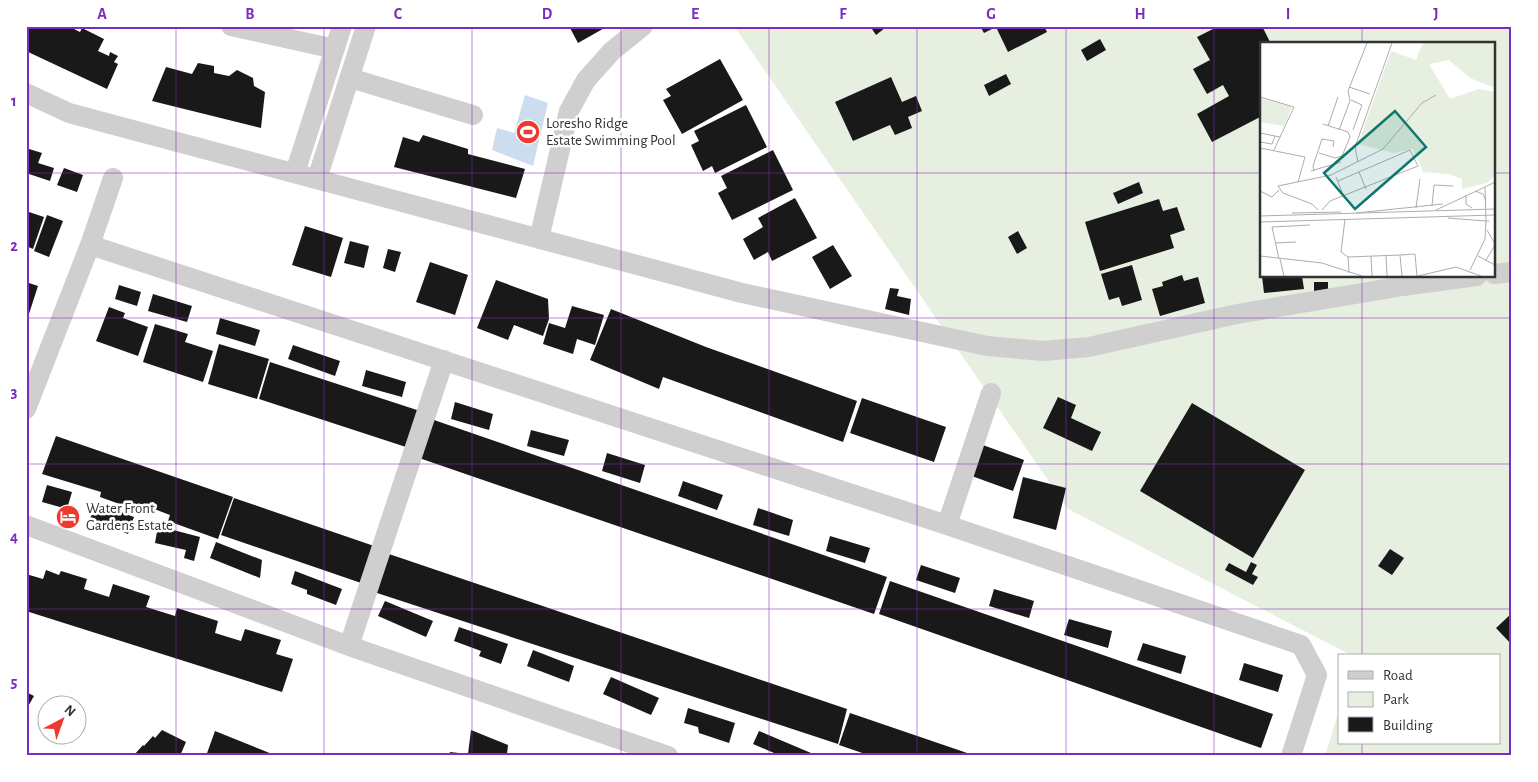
<svg xmlns="http://www.w3.org/2000/svg" width="1538" height="782" font-family="'Alegreya Sans',sans-serif">
	<rect width="100%" height="100%" fill="#fff"/>
	<path fill="#e6efe0" fill-rule="evenodd" d="M734,26h778v730h-187l14,-46v33h160v-87h-146l-285,-147zM1262,44h232v232h-232z"/>
	<path fill="#ccddef" d="M525,95l23,8 -15,63 -41,-16 5,-22 17,5z"/>
	<path fill="#191919" d="M26,26h42l12,6 2,-4 22,11 -6,12 11,5 1,-4 8,4 -4,6 4,2 -11,25 -81,-38z
		M569,26h39l-30,17z
		M870,26h13l2,2 -9,7z
		M980,26h64l3,6 -39,20 -12,-25 -12,6z
		M1212,26h50l9,18h-9v72l-50,26 -15,-28 32,-18 -6,-11 -16,9 -14,-25 17,-9 -13,-23 16,-8z
		M1100,39l6,11 -19,11 -6,-11z
		M720,59l23,41 -61,34 -19,-34 8,-4 -5,-7z
		M198,63l16,3v7l15,3 8,-6 16,8 1,8 11,6 -4,36 -109,-27 14,-34 26,7z
		M1006,74l5,10 -22,12 -5,-11z
		M891,77l11,25 14,-6 6,15 -14,6 4,11 -17,7 -5,-10 -37,16 -18,-39z
		M746,105l21,42 -52,26 -3,-7 -9,5 -12,-26 8,-4 -5,-10z
		M423,135l45,14v5l57,15 -9,29 -122,-31 9,-30 16,5z
		M26,148l16,5 -4,10 16,5 -4,13 -24,-8z
		M773,150l20,40 -61,30 -14,-27 9,-5 -6,-12z
		M64,168l19,7 -6,17 -20,-7z
		M1139,182l4,11 -25,11 -5,-11z
		M795,198l22,40 -45,23 -4,-9 -14,8 -11,-21 20,-12 -5,-9z
		M1159,199l4,12 14,-4 8,23 -15,5 4,13 -74,23 -15,-49z
		M26,211l18,6 -11,32 -7,-3z
		M47,215l16,6 -14,36 -15,-6z
		M305,226l38,12 -12,39 -39,-12z
		M1018,231l9,17 -10,6 -9,-17z
		M350,241l19,5 -5,22 -20,-5z
		M833,245l19,31 -22,13 -18,-32z
		M388,249l13,3 -6,20 -12,-4z
		M430,262l38,13 -13,40 -39,-13z
		M1132,265l10,35 -20,6 -3,-9 -10,3 -8,-26z
		M1182,275l2,6 14,-4 7,26 -45,13 -8,-27 11,-3 -1,-4z
		M1262,276h40l2,13 -40,4z
		M496,280l52,19 1,20 -6,17 -29,-11 -6,15 -31,-12z
		M26,282l12,4 -11,34h-1z
		M1314,282h14v14h-14z
		M119,285l22,7 -4,14 -22,-7z
		M890,288l9,1 -2,7 14,3 -2,16 -24,-6z
		M153,294l39,12 -5,16 -39,-11z
		M572,306l32,9 -9,30 -18,-6 -4,15 -30,-10 6,-21 16,5z
		M109,307l16,6 -2,5 25,9 -10,29 -42,-15z
		M611,309l95,38 151,54 -14,41 -180,-65 -4,12 -69,-29z
		M220,318l40,12 -5,16 -39,-12z
		M155,324l33,10 -3,8 28,9 -10,31 -60,-20z
		M219,344l50,15 -12,40 -49,-15z
		M293,345l47,16 -5,15 -47,-17z
		M270,362l150,49 -11,37 -150,-49z
		M366,370l40,12 -4,15 -40,-11z
		M1058,397l18,8 -5,13 30,14 -9,19 -49,-23z
		M862,398l84,29 -12,35 -84,-29z
		M455,402l38,12 -4,16 -38,-11z
		M1192,403l113,67 -52,88 -113,-67z
		M434,420l453,157 -13,37 -455,-156z
		M531,430l38,10 -5,16 -37,-10z
		M56,436l177,61 -15,42 -50,-18 2,-6 -29,-11 -2,7 -39,-14 1,-5 -59,-18z
		M980,444l44,16 -11,31 -44,-16z
		M607,453l38,12 -5,18 -38,-12z
		M1023,477l43,11 -10,42 -43,-12z
		M683,481l40,14 -6,15 -39,-14z
		M47,485l25,7 -5,17 -25,-7z
		M234,498l143,49 -13,37 -143,-49z
		M96,503l38,14 -6,17 -38,-15z
		M758,508l35,12 -4,16 -36,-11z
		M158,526l42,11 -6,24 -10,-3 2,-8 -31,-7z
		M830,536l40,12 -5,15 -39,-12z
		M216,542l46,18 -2,18 -50,-20z
		M1390,549l14,9 -12,17 -14,-9z
		M386,553l461,156 -9,35 -464,-152z
		M1251,562l6,3 -5,9 6,3 -5,8 -28,-15 4,-7 17,9z
		M921,565l39,13 -5,15 -39,-13z
		M46,570l13,5 2,-4 26,8 -3,10 25,8 4,-13 37,12 -4,11 29,9 2,-8 41,13 -3,12 26,8 4,-12 36,11 -5,14 17,5 -11,33 -256,-81v-37l17,5z
		M295,571l47,18 -6,16 -29,-11v-4l-16,-6z
		M890,581l383,133 -12,34 -382,-134z
		M994,589l40,12 -5,17 -40,-12z
		M385,601l48,20 -7,16 -48,-21z
		M1512,613v32l-16,-17z
		M1069,619l43,12 -4,17 -44,-13z
		M459,627l49,17 -7,20 -22,-8 2,-5 -27,-10z
		M1143,643l43,13 -5,18 -44,-14z
		M533,650l41,16 -5,16 -42,-16z
		M1244,663l39,12 -5,17 -39,-12z
		M611,677l48,21 -8,17 -48,-21z
		M26,692l8,4 -8,14z
		M688,708l47,15 -6,20 -30,-10 -1,-6 -14,-4z
		M850,713l123,42v1h-102l-32,-11z
		M162,730l24,12 -6,14h-50l2,-3 2,2 9,-10 1,1 9,-10 2,2z
		M471,730l37,15 -1,9 4,2h-62l1,-4 18,2z
		M215,731l62,25h-71z
		M759,731l52,22 -1,3h-37l1,-3 -21,-9z"/>
	<g fill="none" stroke-linecap="round" stroke-linejoin="round">
		<path stroke="#cfcfcf" stroke-width="20" d="M231,26l104,23
			M350,78l123,37
			M26,93l43,20 673,180 245,53 56,5 46,-4 148,-33 166,-28 74,-10
			M295,173l47,-147
			M317,179l49,-153
			M539,239l30,-128 17,-31 26,-29 31,-25
			M90,245l857,280 354,120 16,30 -26,81
			M1494,274l18,-2
			M26,409l64,-164 23,-67
			M26,525l323,121 319,110
			M947,525l44,-132
			M349,646l95,-286"/>
	</g>
	<path fill="none" stroke="#7b2cbf" stroke-width="1" stroke-opacity="0.55" d="M176,26v730M324,26v730M472,26v730M621,26v730M769,26v730M917,26v730M1066,26v730M1214,26v730M1362,26v18M26,173h1236M1494,173h18M1362,276v380M26,318h1486M26,464h1486M26,609h1486M1362,743v13"/>
	<defs>
		<g id="stadium-disc" transform="scale(1.25)"><circle r="9.5" fill="#ee3930" stroke="#fff"/><path d="M0-5a6.5 5 0 1 0 0 10a6.5 5 0 1 0 0-10ZM-3.5-1.8h7v3.6h-7Z" fill="#fff"/></g>
		<g id="hotel-disc" transform="scale(1.25)"><circle r="9.5" fill="#ee3930" stroke="#fff"/><path d="M-6-4.5h1.5V1H6V5H4.5V3h-9V5H-6ZM-4 0a1.8 1.8 0 1 1 3.6 0ZM.5 0V-2.5h3Q6-2.5 6 0Z" fill="#fff"/></g>
	</defs>
	<g fill-rule="evenodd">
		<use href="#stadium-disc" x="528" y="132"/>
		<use href="#hotel-disc" x="68" y="517"/>
	</g>
	<g text-anchor="middle" stroke-width="5" stroke-linejoin="round" paint-order="stroke">
		<g font-size="15" fill="#323232" stroke="#fff" text-anchor="start">
			<text x="546" y="128">Loresho Ridge<tspan x="546" dy="17">Estate Swimming Pool</tspan></text>
			<text x="86" y="513">Water Front<tspan x="86" dy="17">Gardens Estate</tspan></text>
		</g>
	</g>
	<g transform="translate(1260 42)">
		<rect width="235" height="235" fill="#fff"/>
		<path d="M163,1h72v45l-25,-10 -21,-18 -20,4 21,35 29,-10 16,3v84l-8,7 -25,6v-10l-13,-5 -26,-2 -10,-23 -19,4 -36,-9 33,-93 25,9zM0,56l32,9 -8,19 -24,-4z" fill="#e6efe0"/>
		<path fill="none" stroke="#adadad" stroke-width="1" d="M89,45l21,7M0,55l34,10 -20,43M91,58l11,5 -9,25M68,84l10,-29M79,88l11,-29 -2,-10 19,-48M0,91l20,4M0,100l12,2 3,-8M0,106l45,9 -7,25M59,111l16,5 7,-2 8,-19 -2,-5 -25,-8M98,120l-3,-15 37,-104M51,129l30,-9M54,129l-1,-5 9,-27 12,2 -1,6M99,130l7,17M76,135l8,20M0,149l12,6 7,-7M215,149l8,3 3,7M206,153v9l6,4M172,164l2,-21 19,1M156,166l4,-29M58,168l-6,-6 -29,-11 -5,-7 53,-11 52,-26 39,-46 14,-8M62,168l8,-9 88,-35 -8,-16 -72,31M176,168l49,-23M32,171l49,-1M96,171l87,-9M0,174l235,-7M188,176l38,3M85,177l-4,33 7,5 1,16M229,179h-3l-1,-34 10,-5M0,180l235,-7M227,188l8,14M15,201l21,-1M126,213l1,21M140,213l15,-1 2,22M0,214l62,7 40,13M111,214l1,20M218,214l17,9M88,215l52,-2 2,21M19,217l-7,-32 38,-2M20,217l4,17M226,218l9,-15M210,228l15,-31 1,-18M158,234l38,-9 25,9"/>
		<path fill="#0f766e" fill-opacity="0.15" stroke="#0f766e" stroke-width="2.5" d="M135,69l31,36 -71,62 -31,-36z"/>
		<rect width="235" height="235" fill="none" stroke="#323232" stroke-width="2.5"/>
	</g>
	<rect width="1538" height="782" fill="none" stroke="#ffffff" stroke-width="55"/>
	<rect x="1338" y="654" width="162" height="90" fill="#ffffff" stroke="#adadad"/>
	<rect x="1348" y="671" width="25" height="8" fill="#cfcfcf" stroke="#adadad"/>
	<text x="1383" y="680" font-size="15" fill="#323232">Road</text>
	<rect x="1348" y="692" width="25" height="15" fill="#e6efe0" stroke="#adadad"/>
	<text x="1383" y="704" font-size="15" fill="#323232">Park</text>
	<rect x="1348" y="717" width="25" height="15" fill="#191919" stroke="#adadad"/>
	<text x="1383" y="730" font-size="15" fill="#323232">Building</text>
	<g transform="translate(62 720) rotate(41)"><circle r="24" fill="#ffffff" stroke="#adadad"/>
	<path d="M0-4L9 19L0 12L-9 19Z" fill="#ee3930"/>
	<text y="-8" font-size="14" font-weight="bold" text-anchor="middle" fill="#323232">N</text>
	</g>
	<rect x="28" y="28" width="1482" height="726" fill="none" stroke="#7b2cbf" stroke-width="2"/>
	<g font-size="16" text-anchor="middle" font-weight="bold" fill="#7b2cbf">
		<text x="102" y="19">A</text>
		<text x="250" y="19">B</text>
		<text x="398" y="19">C</text>
		<text x="547" y="19">D</text>
		<text x="695" y="19">E</text>
		<text x="843" y="19">F</text>
		<text x="991" y="19">G</text>
		<text x="1140" y="19">H</text>
		<text x="1288" y="19">I</text>
		<text x="1436" y="19">J</text>
		<text x="14" y="106">1</text>
		<text x="14" y="251">2</text>
		<text x="14" y="397">3</text>
		<text x="14" y="542">4</text>
		<text x="14" y="687">5</text>
	</g>
</svg>
